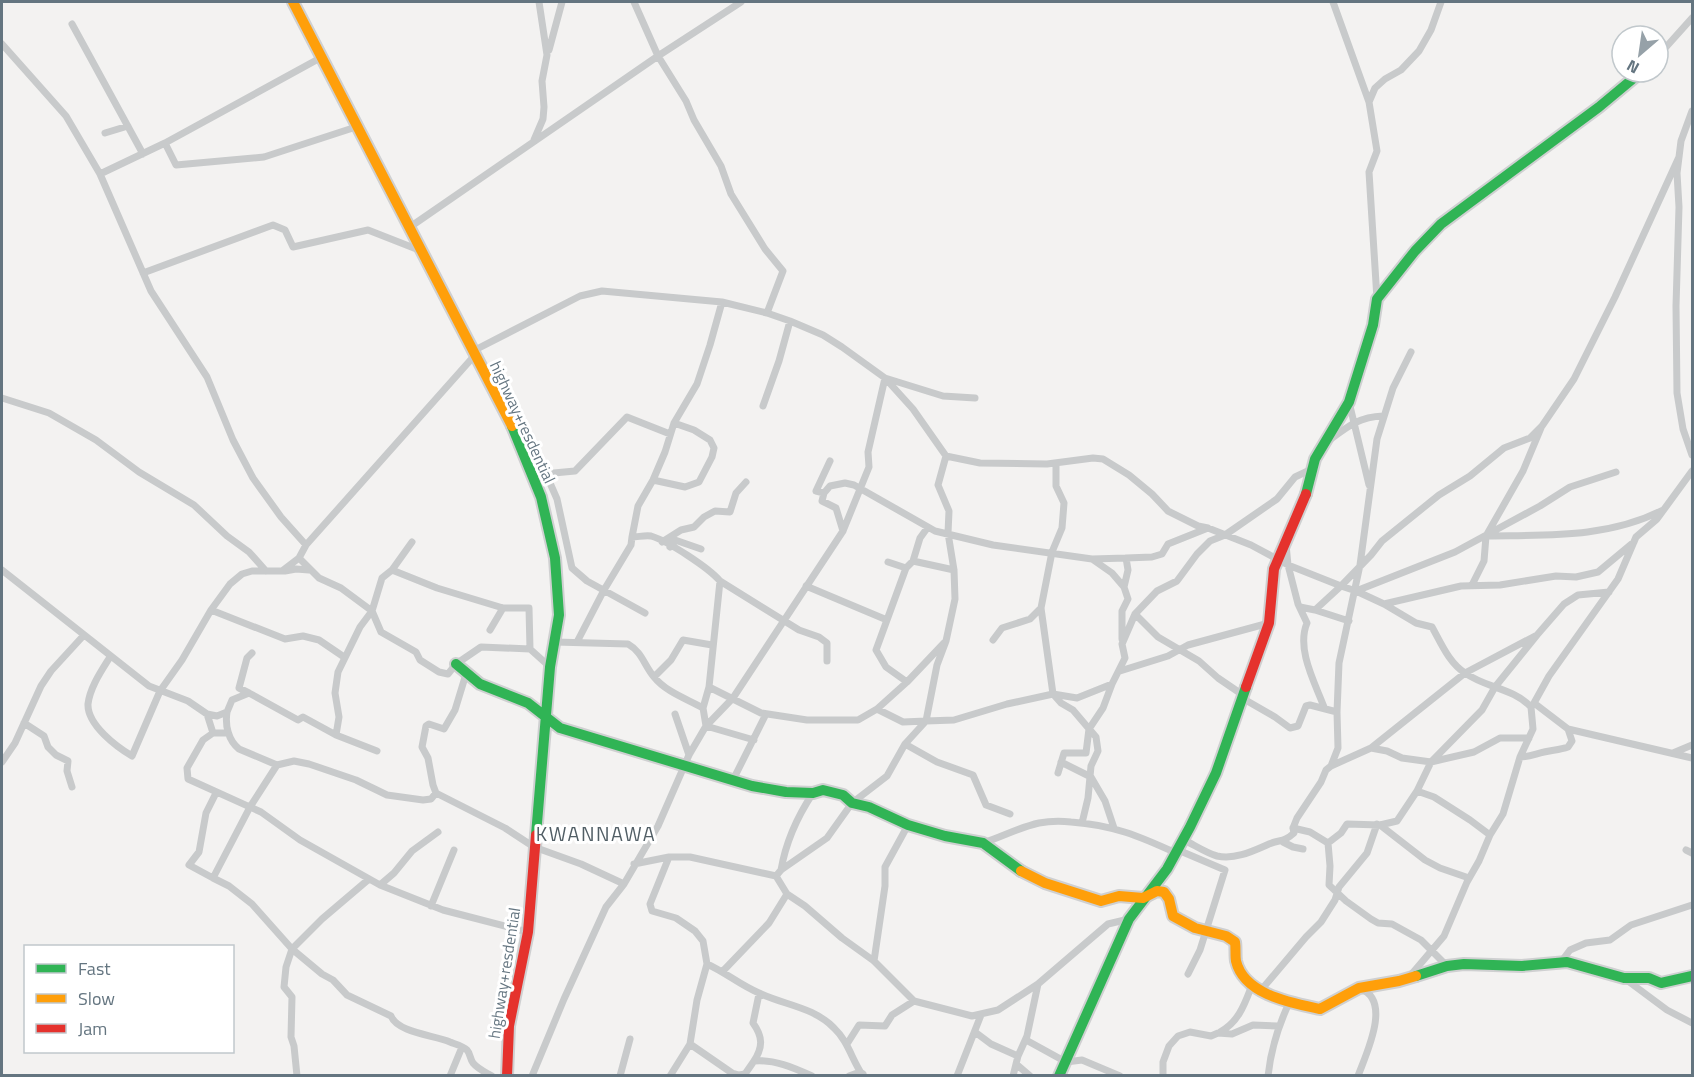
<svg xmlns="http://www.w3.org/2000/svg" width="1694" height="1077" font-family="'Titillium Web',sans-serif">
	<rect width="100%" height="100%" fill="#f3f2f1"/>
	<g fill="none" stroke-linecap="round" stroke-linejoin="round">
		<g stroke="#cfd0d1" stroke-width="14">
			<path id="fast" d="M512,426l29,71 14,61 4,57 -9,52 -14,168
				M1306,494l9,-35 34,-57 24,-77 4,-26 38,-48 26,-27 158,-117 42,-35
				M456,664l24,20 48,19 32,25 192,58 34,6 27,1 10,-3 20,5 9,8 17,4 39,18 37,11 38,7 38,28
				M1416,976l31,-10 17,-2 58,2 45,-4 57,16h25l12,5 31,-7
				M1059,1076l70,-157 38,-50 23,-42 26,-54 30,-86"/>
		</g>
		<g stroke="#cfd0d1" stroke-width="14">
			<path id="slow" d="M293,2l219,424
				M1021,871l24,12 56,18 18,-5 24,2 14,-7 7,1 5,7 4,17 22,12 31,8 9,6c1,6 0,13 1,19 8,34 56,42 84,48l39,-21 40,-7 17,-5"/>
		</g>
		<g stroke="#cfd0d1" stroke-width="14">
			<path id="jam" d="M1246,687l23,-64 5,-54 32,-75
				M507,1076l2,-50 19,-94 8,-97"/>
		</g>
		<path stroke="#c8cacb" stroke-width="7" d="M634,2l24,54 28,45 8,19 27,46 10,28 34,55 18,22 -16,42
			M1333,2l36,100
			M72,24l71,130
			M2,44l64,72 34,58 51,117 56,86 26,63 20,38 28,39 25,28
			M549,50l13,-48
			M1658,56l34,-38
			M1692,111l-11,30 -4,32 2,34 -3,99 1,87 6,36 9,26
			M105,133l23,-7
			M534,140l9,-21 1,-12 -2,-26 5,-26 -8,-53
			M165,143l11,22 88,-8 95,-31
			M100,174l65,-31 157,-86
			M410,227l248,-171 83,-54
			M143,273l130,-48 12,5 8,17 75,-17 51,20
			M1377,299l-8,-127 8,-21 -8,-49 6,-14 10,-9 16,-9 18,-19 12,-21 10,-28
			M473,351l107,-55 22,-5 120,11 45,11 23,8 33,14 19,12 43,31 28,31 33,47 34,7 67,1 46,-6 10,1 26,16 23,19 16,17 30,15 10,2 43,17 37,20 10,39 9,19c-11,26 8,60 17,84
			M2,398l47,15 47,27 43,32 55,33 33,31 22,16 17,19
			M1349,402l20,83
			M763,406l16,-45 11,-40
			M1327,442c20,-15 31,-25 56,-26
			M1056,463v23l8,17 -2,25 -10,24 -11,56 12,86 8,9 12,7 23,27 2,14 -7,15 -3,32 -6,25
			M543,474l32,-3 52,-54 43,17
			M533,476l10,-2 7,9 7,16 15,69 15,13 58,32
			M653,480l32,7 14,-5 13,-25 2,-9 -4,-8 -16,-10 -20,-7
			M824,493l-8,-2 14,-30
			M843,531l-7,-23 -14,-7 2,-8 6,-7 15,-3 9,2 81,46 58,14 99,14 20,14 12,14
			M1489,536c59,-1 119,2 174,-26
			M632,537l6,-31 15,-26 12,-28 9,-29 23,-39 13,-39 12,-43
			M662,542l19,-12 13,-3 10,-10 11,-6 15,1 6,-19 10,-11
			M1286,544l2,21 53,21 30,-31 11,-14 57,-46 31,-19 34,-28 26,-10 12,-12 32,-47 41,-82 64,-140
			M670,547l5,-7 26,9
			M299,558l7,-13 169,-190
			M1092,559l34,-1
			M913,561l7,-23 8,-11
			M888,562l18,6 7,-7 41,9
			M906,568l-30,82 10,17 21,15
			M2,570l147,116 39,15 19,13 10,2 10,-4 5,-12 17,-7 49,27 5,-3 33,18 41,16
			M392,570l45,18 66,20h26l1,41
			M285,571l11,-2 13,1
			M1472,585l12,-24 2,-25 37,-65 18,-43
			M806,586l81,34
			M1356,591l99,-39 85,-46 30,-19 46,-15
			M1384,604l32,19 16,4c9,16 17,36 33,46 21,15 48,15 66,34l3,-4
			M1300,607l15,3 26,-24 15,5 28,13 77,-18 39,-1 56,-9 20,1 22,-5 36,-30
			M211,610l74,29 18,-3 16,4 25,17
			M1315,610l34,11
			M1135,614l23,23 41,24 19,17 22,15 2,5 33,19 15,11 8,-2 8,-20 4,-1 27,7
			M490,630l13,-22
			M1122,639v-28l6,-12 -4,-12 4,-17 -2,-12 26,-1 10,-3 6,-10 40,-16
			M993,640l9,-12 28,-9 11,-11
			M555,642l73,2c14,8 16,21 26,33 12,15 33,22 49,31l6,-21 52,26 46,7h51l19,-11 26,13 23,-1 11,-56 9,-24 9,-42 -1,-29 -6,-37 1,-22 -11,-26 8,-29
			M577,642l27,-52 27,-45 1,-8c6,0 13,-2 19,-1 17,5 58,32 69,45l79,49 20,7 8,6v18
			M110,657c-8,13 -20,30 -22,47 -1,21 29,43 44,52l28,-65 22,-31 29,-50 19,-26 12,-10 10,-3h30l17,-13 20,20 22,10 31,23 9,21 35,20 4,8 19,12 9,2 8,-10 25,-17 49,2 20,18
			M1120,671l48,-15 20,-11 81,-22
			M466,674l-11,36 -11,19 -15,-5 -3,2 -4,21 6,11 5,27 3,8 69,35 29,19 47,17 43,20
			M654,677l17,-17 12,-20 29,5
			M709,687l11,-106
			M249,693l-10,-5 8,-30 5,-5
			M703,708l3,18 48,14
			M877,709l30,-27 37,-39
			M227,712c-2,13 1,28 12,37l38,16 17,-4 15,3 47,16 31,15 36,5 8,-1 5,-6
			M207,714l6,19
			M675,714l14,41
			M24,723l20,13 4,11 8,8 12,6 -1,10 5,16
			M1568,729l-34,-26 15,-27 69,-97 18,-42 21,-18 35,-48
			M228,733h-15l-10,7 -16,28 1,11 73,33 39,28 80,45 63,25 85,22
			M336,735l3,-18 -4,-24 3,-21 22,-45 12,-16 10,-33 10,-8 20,-28
			M905,744l32,18 36,13 13,30 24,9
			M1371,748l16,3 15,7 29,4 43,-10 26,-14h29
			M1673,753l19,-8
			M1520,757l13,-28 -2,-22
			M2,762l13,-19 26,-57 10,-15 33,-36
			M1061,762l30,15 14,24 9,27
			M1331,766l40,-18 94,-75 72,-38 27,-31 14,-9 31,-3
			M1058,773l6,-20h22l3,-24 14,-21 9,-24
			M733,780l33,-66
			M216,793l-10,20 -7,39 -10,13 24,13 37,-71 27,-42
			M1380,825l45,35 15,8 29,10
			M1293,828l4,-10 24,-36 5,-12 5,-4 7,-18 -1,-36 2,-49 21,-98 17,-126 16,-51 18,-36
			M1490,835l13,-21 17,-57c10,0 15,-3 24,-5 8,-2 16,-2 24,-5l4,-6 -4,-12 124,29
			M1182,839c11,5 24,14 35,17 18,4 36,-5 52,-12 12,-5 14,-1 25,-11l-1,-5 17,4 18,11 13,-10 6,-9 33,1 17,-4 20,-30 14,-29 51,-52 13,-23 42,-52
			M1283,842l10,5 10,2
			M983,843c19,-6 37,-16 56,-20 11,-2 22,-2 32,-1 42,3 68,14 105,31
			M1328,843l2,23 -1,19 17,16 25,18 7,4 14,1 29,16 26,26
			M1178,850l47,20 -25,80 -12,24
			M1686,850l6,3
			M669,857l-19,47 2,7 24,7 19,13 8,10 4,23 -10,36 -7,44 -20,32
			M634,864l35,-7h21l86,19 11,18 18,12 37,32 32,23 40,40 58,15 26,-6 40,-26 70,-60 21,-5
			M781,870c5,-29 16,-53 32,-77
			M776,876l5,-6 46,-32 25,-35 35,-27 18,-32 21,-23 28,-1 53,-16 46,-10 24,4 35,-14 13,-26 -3,-14 13,-30 22,-23 20,-10 20,-27 13,-13 15,-6 52,-36 18,-22 17,-8
			M213,878l16,8 23,18 40,45 30,25 11,6 14,15 44,21c7,17 43,19 59,26 5,2 13,4 17,8 3,3 3,9 6,13 5,6 12,9 19,13
			M380,885l14,-12 18,-22 26,-19
			M431,906l23,-56
			M874,961l11,-75v-19l23,-42
			M1561,962l9,-12 16,-7 24,-3 21,-15 61,-20
			M707,964c18,8 33,21 52,29 25,12 55,14 75,35 14,13 18,32 29,48
			M723,971l46,-48 18,-29
			M1410,976l34,-40 23,-54 12,-21 11,-26 -20,-15 -36,-23 -17,-6
			M1624,978l43,32 25,13
			M1262,989l44,-52 15,-15 14,-22 4,-13 28,-34 10,-29
			M975,1032l16,12 27,12 -2,8 14,12
			M1220,1032c19,-10 25,-29 32,-47
			M1026,1040l40,22 16,-2 38,16
			M690,1044l42,29 7,2 6,-1 9,-13c20,-2 40,7 58,15
			M847,1044l12,-19 26,1 7,-11 22,-14
			M1018,1056l9,-20 11,-52
			M754,1061c9,-14 9,-24 -1,-38l6,-29
			M297,1076l-3,-30 -3,-9 1,-40 -8,-10 2,-20 6,-18 30,-30 47,-40
			M450,1076l12,-29
			M532,1076l32,-77 42,-92 18,-23 34,-58 31,-71 17,-29 27,-28 110,-167 26,-64 -1,-15 17,-74 58,18 32,2
			M620,1076l10,-37
			M849,1076l11,-4 3,2
			M957,1076l24,-61
			M1013,1076l3,-12
			M1163,1076v-14l6,-16 9,-10 12,-4 21,4 7,-3 14,1 21,-9 25,1
			M1268,1076c3,-28 10,-50 22,-75
			M1358,1076c8,-22 34,-75 3,-87"/>
		<use href="#fast" stroke="#30b455" stroke-width="10"/>
		<use href="#slow" stroke="#ff9f0a" stroke-width="10"/>
		<use href="#jam" stroke="#e5322d" stroke-width="10"/>
	</g>
	<g text-anchor="middle" stroke-width="6" stroke-linejoin="round" paint-order="stroke">
		<g font-size="16" fill="#647580" stroke="#fff">
			<text transform="translate(523 422) rotate(65)" y="6">highway+resdential</text>
			<text transform="translate(504 973) rotate(-81)" y="6">highway+resdential</text>
		</g>
		<g font-size="20" letter-spacing="1.5" fill="#515e65" stroke="#fff">
			<text x="596" y="841">KWANNAWA</text>
		</g>
	</g>
	<rect width="1694" height="1077" fill="none" stroke="#647580" stroke-width="6"/>
	<rect x="24" y="945" width="210" height="108" fill="#ffffff" stroke="#c1c8cc" stroke-width="1.5"/>
	<rect x="36" y="964" width="30" height="9" fill="#30b455" stroke="#c1c8cc" stroke-width="1.5"/>
	<text x="78" y="975" font-size="18" fill="#647580">Fast</text>
	<rect x="36" y="994" width="30" height="9" fill="#ff9f0a" stroke="#c1c8cc" stroke-width="1.5"/>
	<text x="78" y="1005" font-size="18" fill="#647580">Slow</text>
	<rect x="36" y="1024" width="30" height="9" fill="#e5322d" stroke="#c1c8cc" stroke-width="1.5"/>
	<text x="78" y="1035" font-size="18" fill="#647580">Jam</text>
	<g transform="translate(1640 54) rotate(209)"><circle r="28" fill="#ffffff" stroke="#c1c8cc" stroke-width="1.5"/>
	<path d="M0-4.5L10 22L0 15L-10 22Z" fill="#96a1a8"/>
	<text y="-9" font-size="16" font-weight="bold" text-anchor="middle" fill="#647580">N</text>
	</g>
</svg>
